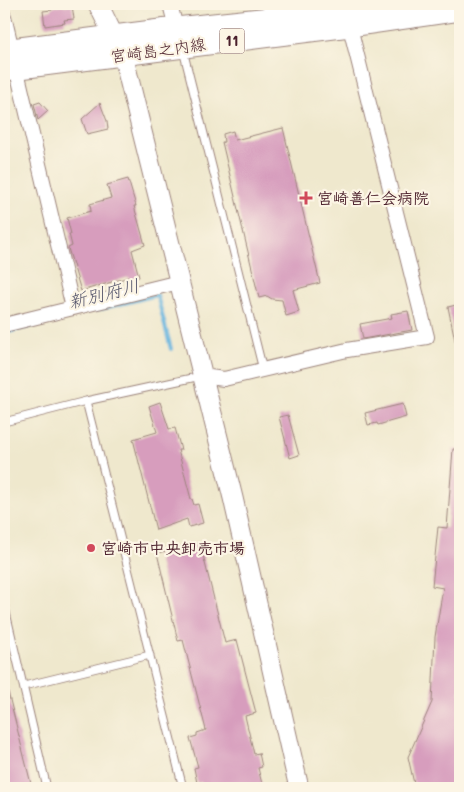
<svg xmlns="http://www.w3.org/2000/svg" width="464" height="792" font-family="Mali,'Klee One',sans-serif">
	<rect width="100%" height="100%" fill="#fcf5e5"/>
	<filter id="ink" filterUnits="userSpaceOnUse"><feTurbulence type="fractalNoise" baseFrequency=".02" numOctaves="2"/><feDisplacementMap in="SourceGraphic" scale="10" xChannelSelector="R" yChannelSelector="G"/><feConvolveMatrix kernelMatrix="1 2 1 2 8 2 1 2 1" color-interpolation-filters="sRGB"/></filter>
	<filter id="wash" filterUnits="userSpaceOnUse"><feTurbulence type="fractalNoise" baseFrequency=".0096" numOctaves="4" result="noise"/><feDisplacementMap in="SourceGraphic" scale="20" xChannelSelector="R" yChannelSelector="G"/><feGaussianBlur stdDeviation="1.12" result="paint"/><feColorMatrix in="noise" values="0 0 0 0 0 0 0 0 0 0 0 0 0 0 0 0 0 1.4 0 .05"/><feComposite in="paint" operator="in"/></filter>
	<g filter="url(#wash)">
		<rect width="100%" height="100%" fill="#efe8cd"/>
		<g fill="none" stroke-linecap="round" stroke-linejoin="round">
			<path stroke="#63b3de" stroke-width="4" d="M96,310l61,-15 14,54
				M4,333l53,-14"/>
		</g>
		<g id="blocks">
			<path fill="#d79dbd" d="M72,5l2,14 -10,1 1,3 -20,3 -2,-15 9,-1v-3z
				M40,102l8,9 -10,9 -4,-16z
				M100,103l7,18 1,8 -21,5 -5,-15z
				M283,128l37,155 -27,7 6,22 -13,4 -4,-16 -10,-1 -5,-3 -8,2 -37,-156h2l-1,-8 10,-3 2,9z
				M128,179l8,27h-2l11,39 -13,5 7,27 -9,3 -1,-3 -48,14 -13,-43 4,-2 -3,-12h2l-4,-16 24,-7 -1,-7 21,-6 -4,-13z
				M460,304v41h-4l-8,-38z
				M408,311l4,19 -49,9 -3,-15 32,-6 -1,-4z
				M160,402l9,27 6,-1 6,22h-3l13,49h1l2,6 4,-1 5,19 -14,4 -2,-8 -31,11 -23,-91 24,-7 -8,-26z
				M403,404l3,13 -28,8 -1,-2 -9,2 -3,-12z
				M288,415l11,40 -9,3 -11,-41z
				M453,449h7v339h-45l-7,-31 24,-55 3,-65 8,-49 -11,-2 6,-59 9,1z
				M200,543l25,100 12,-3 19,73 -11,3 9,38 5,-1 3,14 -4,1 5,20h-60l-2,-6 -4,1 -3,-15 4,-1 -8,-29 7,-2v-3l9,-3 -23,-90 -5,1 -21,-88z
				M4,688h3l25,100h-28z"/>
		</g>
	</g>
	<g filter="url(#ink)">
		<use href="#blocks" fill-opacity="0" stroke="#9c847c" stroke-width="1"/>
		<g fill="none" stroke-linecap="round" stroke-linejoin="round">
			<g stroke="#9c847c" stroke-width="9">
				<path id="lane" d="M183,50l80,320
					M86,401l97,387
					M4,422l82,-21 115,-25
					M4,604l43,184
					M24,686l126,-31"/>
			</g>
			<g stroke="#9c847c" stroke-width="16">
				<path id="street" d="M170,4l6,24
					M4,16l69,292
					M4,325l175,-43
					M202,376l22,3 123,-29 80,-13 -79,-318"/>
			</g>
			<g stroke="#9c847c" stroke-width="21">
				<path id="secondary" d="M98,4l25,51 110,443 66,290"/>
			</g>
			<g stroke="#9c847c" stroke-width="23">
				<path id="primary" d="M4,50l172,-22 170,-18 30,-6
					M4,70l346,-44 110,-16"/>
			</g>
			<use href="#lane" stroke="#fff" stroke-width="7"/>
			<use href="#street" stroke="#fff" stroke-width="14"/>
			<use href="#secondary" stroke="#fff" stroke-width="19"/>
			<use href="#primary" stroke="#fff" stroke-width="21"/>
		</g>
	</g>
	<g fill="#d1495b" stroke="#fcf5e5" stroke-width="2">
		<path d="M303.5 190.5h5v5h5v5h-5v5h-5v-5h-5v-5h5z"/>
		<circle cx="91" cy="548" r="5"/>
	</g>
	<g text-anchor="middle" stroke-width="4.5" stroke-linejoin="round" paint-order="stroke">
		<rect fill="#fcf5e5" stroke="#7f5f63" stroke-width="1" x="219.5" y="28.5" width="25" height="25" rx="4"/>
		<g font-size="15" font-weight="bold" fill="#4a1f2b">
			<text x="232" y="46">11</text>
		</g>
		<g font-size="16" fill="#4a1f2b" stroke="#fcf5e5">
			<text transform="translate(158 50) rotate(-8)" y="6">宮崎島之内線</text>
		</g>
		<g font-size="16" font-weight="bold" fill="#4a1f2b" stroke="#fcf5e5" text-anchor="start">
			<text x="317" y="204">宮崎善仁会病院</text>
			<text x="101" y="554">宮崎市中央卸売市場</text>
		</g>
		<g font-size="18" font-style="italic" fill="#53536a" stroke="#fcf5e5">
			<text transform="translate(104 294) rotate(-14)" y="6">新別府川</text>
		</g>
	</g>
	<rect width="464" height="792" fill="none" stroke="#fcf5e5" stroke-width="20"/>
</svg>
